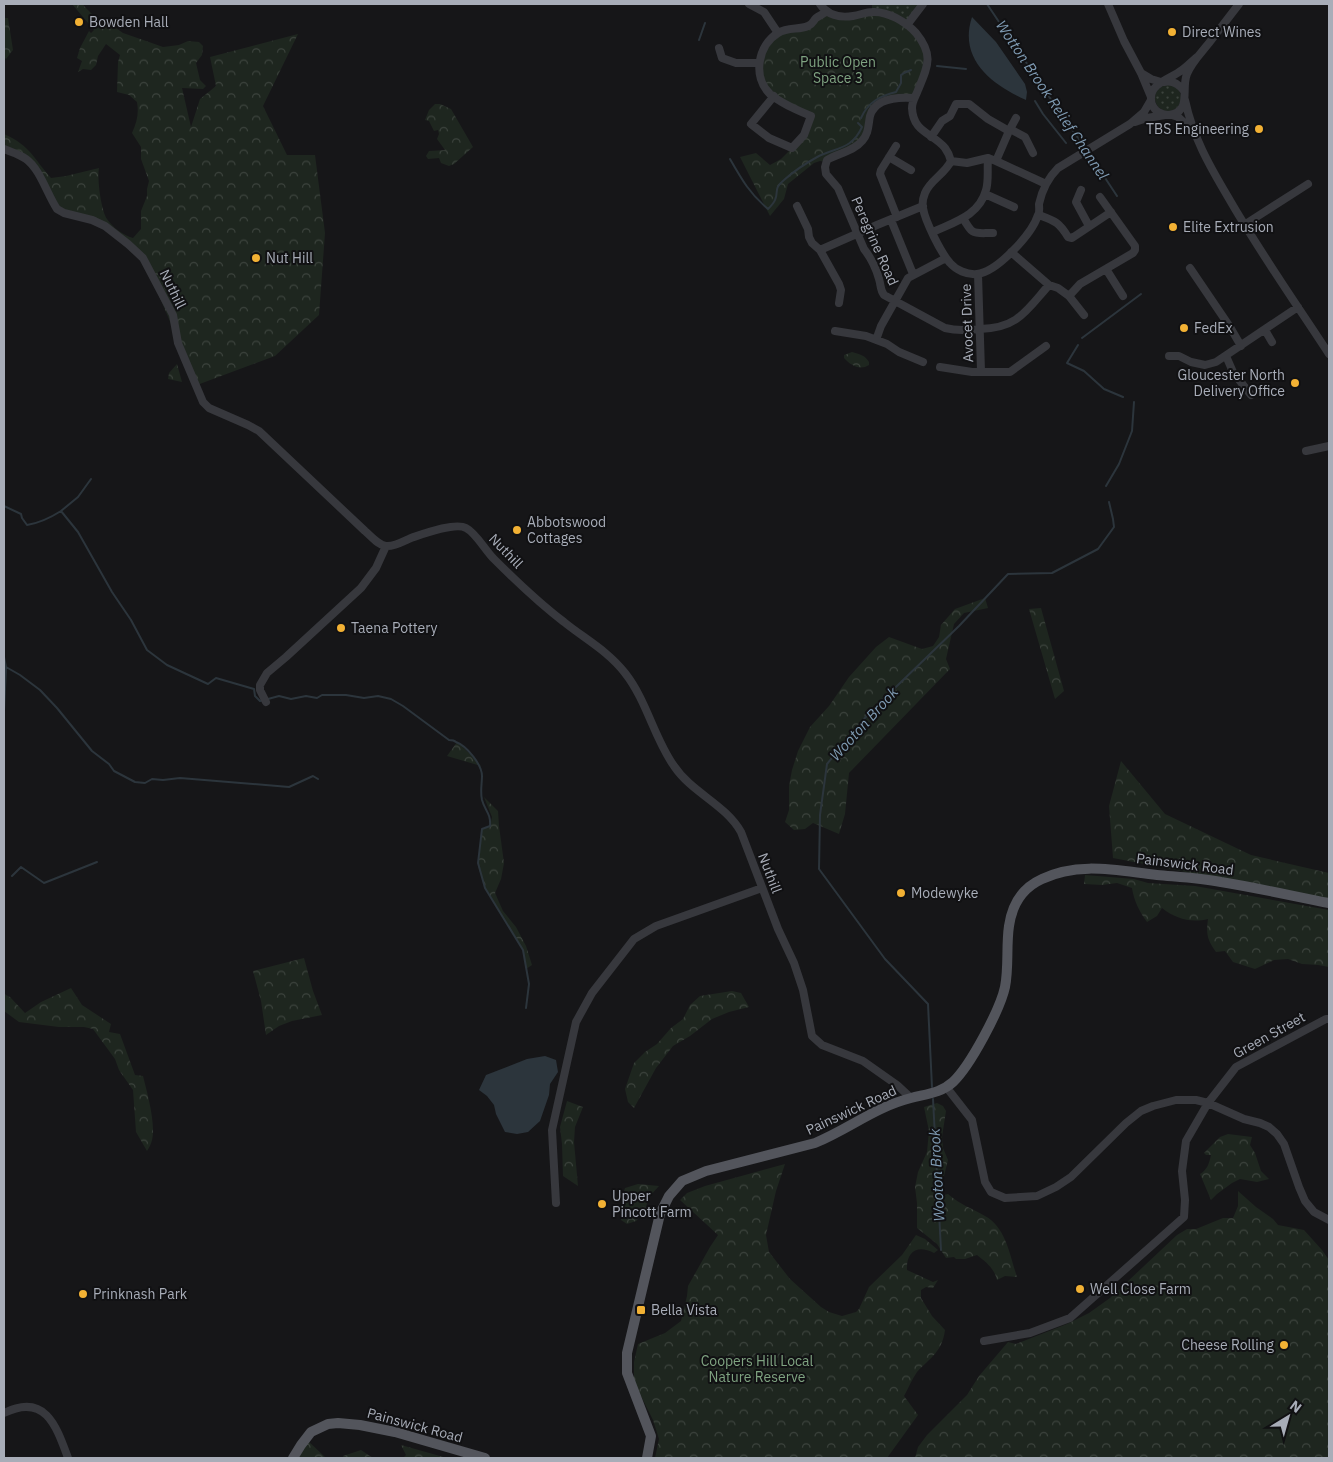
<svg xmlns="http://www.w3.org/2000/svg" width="1333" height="1462" font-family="'IBM Plex Sans',sans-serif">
	<defs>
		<pattern id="grass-dots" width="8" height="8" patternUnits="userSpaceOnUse" patternTransform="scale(1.25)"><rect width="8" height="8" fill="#1e261f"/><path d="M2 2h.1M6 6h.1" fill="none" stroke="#3c433d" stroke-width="1.8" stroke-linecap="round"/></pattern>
		<pattern id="forest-crowns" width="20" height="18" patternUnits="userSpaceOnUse" patternTransform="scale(1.25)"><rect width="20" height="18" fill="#1e261f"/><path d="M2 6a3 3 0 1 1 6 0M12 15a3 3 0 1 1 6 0" fill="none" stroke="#3c433d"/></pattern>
	</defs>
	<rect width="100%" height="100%" fill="#161618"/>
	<path fill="url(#grass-dots)" d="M872,4h50l-15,21 -35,-13z
		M1155 98a13 13 0 1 1 26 0a13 13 0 1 1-26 0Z"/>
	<path fill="url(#forest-crowns)" d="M72,4h10l11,11 20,11 10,7 26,9 14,5 16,-2 9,-4 11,1 4,4 -1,9 -6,8 4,17 6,6 -3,3 -21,-1 9,39 9,-28 16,-13 -6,-29 88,-23 -35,72 24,49h28l10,78 -6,82 -44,41 -78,29 -54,-127 -24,-23 -53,-22 -6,-6 -30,-47 -9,-8 -17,-6v-12c27,12 29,24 47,44l15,-2 33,-8c-2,11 2,42 8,51 6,9 16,16 26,19l8,-9v-18l6,-15v-7l2,-8 -8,-22v-12l-9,-14c5,-11 7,-19 5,-31l-8,-7 -12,-3 1,-30 2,-7 -14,-11 -8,12 -2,9 -5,5 -8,-1 -5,3 4,-11 -5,-3 3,-10 9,-17 2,2 3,-3z
		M826,12l6,3 40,-3 35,13 20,25 -10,43 -39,12 -17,38 -35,19 -6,-1 -6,2 -26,21 -4,15 -14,17 -30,-59 16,-4 14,12 11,-6 11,-11 19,-32 -42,-23 -10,-30 14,-26 35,-11z
		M4,18h4l5,32 -7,9 -2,-2z
		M435,104h5l11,5 22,38 -19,17 -5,2 -8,-3 -2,-5 -11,1 -2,-3 3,-5 16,-1 -8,-11 2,-5 -1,-4 -4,1 -5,-10 -4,-1 4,-10z
		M852,352c7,2 13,3 17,10v3c-9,6 -19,0 -25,-7v-3z
		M177,364l5,18 -14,-3 1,-6z
		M985,598l3,10 -24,5 -10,11 -8,35 4,10 -101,104 -4,41 -6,20 -26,-11 -8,6 -11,1 -9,-8 4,-12v-24l3,-16 6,-19 12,-24 19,-21 20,-29 27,-30 13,-10 33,12 11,-3 6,-9 2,-12 14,-16z
		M1041,608l23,83 -9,8 -26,-90z
		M457,742l14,13 10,11 -34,-10z
		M1121,761l44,53 86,41 78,18v26l-18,-3 -198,-38 -4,-52z
		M484,797l14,14 1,15 5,37 -3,16 -6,14 8,18 13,16 10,19 6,19 -6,4 -3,-19 -38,-62 -7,-22 4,-37 8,-3 2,-9z
		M1085,875l49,4 14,4 47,3 134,24v57l-11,-2 -16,-1 -14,-5 -14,1 -19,9 -22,-7 -8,-11 -9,1c-9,-13 -10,-18 -8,-33 -17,4 -32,0 -46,-11l-5,8 -10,6c-8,-11 -13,-21 -15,-34l-15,-5 -15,2 -18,-1z
		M304,958l9,33 9,24 -30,6 -13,5 -13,9 -5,-34 -8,-30z
		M71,988l11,17 29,19 -2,8 11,2 15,41 8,1c4,16 13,48 9,64 -1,4 -3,8 -5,11l-11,-19 -3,-42 -14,-20 -4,-11 -22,-30 -9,-2h-25l-40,-5 -15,-11v-17l6,3 15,16 16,-11z
		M732,991l9,2 8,14 -20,5 -17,7 -22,17 -17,10 -17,22 -22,40 -6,-6 -3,-13 9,-26 11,-11 12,-8 14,-16 12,-9 7,-14 10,-9z
		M567,1101l16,6 -8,20 -1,15 4,44 -15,-10 -1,-32 -2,-17z
		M937,1103l6,3 3,5 -4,26 1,11 5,12 -7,28 3,7 4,-1c14,12 22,13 37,22 21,11 25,40 32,61l-12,-1 -8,4c-3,-12 -11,-18 -20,-25l-12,4h-9l-2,-2 -8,1 -9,-14 -20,-16v-25l-2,-16 3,-15 9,-20 2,-21 -5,-24z
		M1228,1134l24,3 -2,8 5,8 6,18 8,8 -12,3 -17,-3 -8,4 -15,11 -6,6 -11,-26c7,-4 9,-10 11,-19h-5l-2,-2 16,-16z
		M785,1164l-9,27 -10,44 3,17 21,27 31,28 8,5 13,4 14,-4 3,-3 10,-22 33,-32 14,-20 9,4 13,11 -4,3c-17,-9 -28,-1 -27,17l26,12 5,-2 -5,8 -7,-1 -5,3v8l11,18 13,14c-3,22 -14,27 -28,42 -5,7 -9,17 -13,24l14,19 -31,43h-232l4,-19 -6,-19 -19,-38v-20l4,-18 27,-11 16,-12 6,-25 1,-10 22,-39 8,-12 -38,-35 7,-7 18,-7z
		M638,1184l21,2 -11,12 -3,14 -9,9 -9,3 -6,-4v-19l4,-13z
		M1238,1191l18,16 17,12 5,6 26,5 18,20 7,10v198h-414l3,-11 9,-12 40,-40 12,-19 29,-34 8,2 51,-20 22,-11 21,-15 67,-63 10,-6h9l27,-11h10l5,-12z
		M307,1440l18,17 1,1h-30z
		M401,1445l46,13h-44l3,-3z
		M361,1450l12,8h-29l-1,-2z"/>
	<path fill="#2c353c" d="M972,17l24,25 29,42 2,8 -1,8c-34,-15 -68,-41 -54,-83z
		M545,1056l11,4 2,12 -8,12 -1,11 -9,26 -12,11 -11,2 -12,-2 -9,-18 -2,-9 -7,-9 -8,-6 7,-15 41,-16z"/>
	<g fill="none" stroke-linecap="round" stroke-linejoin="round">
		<path stroke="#2c353c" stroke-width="2" d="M987,4l63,94 35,50
			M699,40l6,-17
			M937,66l29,3
			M1035,101l8,13 23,29
			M861,118c7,-16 19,-22 35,-26l5,-9v-8l3,-2 7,-3
			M1088,152l29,44
			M730,159c12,21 20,35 38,50 2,-2 6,-6 7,-9 4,-9 -2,-11 9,-20 9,-8 24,-18 35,-24 19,-9 33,-7 43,-29l-4,-4
			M1082,338l59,-44
			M1078,345l-11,18 17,8 20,18 19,8
			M1106,486l13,-22 13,-33 2,-29
			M4,506l17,8 1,4 5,7c13,-2 23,-7 34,-14l17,21 34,60 19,28 16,30 20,15 41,19 8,-6 38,11 1,7 5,5 3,-1
			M61,511l17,-14 13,-18
			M4,657l2,10 -2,44
			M6,667l14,8 20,15 17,18 35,43 17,13 5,7 21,11 10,1 7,-4 11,1 17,-2 109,9 24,-11 5,3
			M268,699l11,-3 12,3 15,-3 11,2 5,-3h24l18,3 14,-2 13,3 12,7 46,34c2,0 5,0 7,2 11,4 26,23 26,34 0,8 -2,15 0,24 3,11 9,13 8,26l-8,3 -4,34 7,25 38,62 6,34 -3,24
			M4,749v1
			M12,876l9,-9 23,16 53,-21
			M932,1087l-4,-83 -43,-45 -66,-90 1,-54 7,-51 42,-51 90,-87 49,-52 44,-1 46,-24 16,-22 -1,-8 -4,-17
			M933,1099l8,151"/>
		<path stroke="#37383d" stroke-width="8" d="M749,4l15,8 14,21
			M820,4c7,11 20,14 33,12 7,-1 13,-4 19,-4 16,-1 34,10 44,21 18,22 12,33 2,57 -2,6 -6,11 -6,18 1,25 21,25 33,40 3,4 5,9 6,13
			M1108,4l16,37 17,32 10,24
			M907,25l16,-21
			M719,48l3,10 14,5h23
			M1197,57c-6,5 -11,11 -18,15 -10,7 -29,12 -28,27 0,5 3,10 7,13 5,3 10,4 15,2 18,-5 8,-26 14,-40 4,-11 14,-21 22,-31 10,-13 20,-26 30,-39
			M1141,73l10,6 10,3
			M1164,82c9,-2 15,2 20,9
			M774,96l-23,28 18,14 23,10 12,-13 7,-19c-14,-6 -29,-12 -41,-22 -18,-17 -12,-49 8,-61 10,-6 21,-3 30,-7 5,-2 5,-5 8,-8 3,-2 7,-4 10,-6
			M914,98c-15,-1 -39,0 -44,18 -2,10 -1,17 -8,25 -9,11 -24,12 -35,19l-2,7 1,7 12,14 26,61c7,9 12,19 15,30 2,6 1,11 5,16l61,33c13,3 23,2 35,1 38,-1 46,-18 69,-44
			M1185,100c8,37 24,65 43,97 31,54 67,105 101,157
			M1172,115l6,2 14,13
			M1135,122l12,-4 18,-3
			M1010,129l15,8 8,16
			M1009,131l7,-13
			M931,137l11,-16 8,-5 6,-12h13l19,15 21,12 -13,30
			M896,146l-15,24 -1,4 17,43
			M4,149c7,3 15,5 22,10 14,10 21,35 31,50l7,4 28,7 13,6 23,18 15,14 30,57 5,28 25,59 6,6 39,17 11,6 106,100c6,5 13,14 21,15 8,1 18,-5 25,-8 12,-4 44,-16 55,-10 10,5 19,22 28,31 22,22 45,44 70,63 21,17 44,29 61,51 22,28 29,65 49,93 18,27 51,38 67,66l37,97 16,34 9,27 9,46 10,9 41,16 34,24 14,13
			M889,157l22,13
			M951,161c-6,13 -21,19 -26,32 -2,5 -3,10 -2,15 2,13 18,45 27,55 6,7 17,12 27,11 20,-2 55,-40 61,-59 2,-3 1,-7 1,-11 3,-14 9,-26 19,-36l72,-44 14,-12 7,-12
			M951,161l16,2 21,-5 8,3 50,23
			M1081,190l-5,12 13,24
			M985,194l29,13
			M797,206l11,23 1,8 3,6 8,7 19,34 2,6 -2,13
			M1039,215c16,6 20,7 29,22l4,1 39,-26
			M963,218c10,18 10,15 30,15
			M891,220l22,54
			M1244,225l64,-41
			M933,232c21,-10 46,-16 53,-42 3,-9 1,-22 2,-32
			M820,250l57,-25 46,-19
			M1011,252l38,33 9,3 11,8 15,19
			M1190,268l40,59 11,19
			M1106,269l17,27
			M978,274l3,97
			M1069,296l11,-12 53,-31 2,-3v-4l-35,-49
			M1265,330l7,12
			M835,331l31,5 21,8 12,8 24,10
			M876,340l5,-14 27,-48 38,-20
			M1169,356h10l12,6 14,3 11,-3 82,-55
			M1226,356l7,16 18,23
			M940,367l32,5h38l36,-26
			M1306,451l23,-5
			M266,702l-6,-12v-5l7,-12 19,-16 75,-69 15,-20 10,-22
			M947,1088l25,32 13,62 6,10 14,6 32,-2 19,-9 15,-10 55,-54 15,-12 12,-5 23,-6h20l12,3 36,16 16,4 9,4 8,7 7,10 15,43 6,14 9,11 15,8
			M556,1203l-4,-73 24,-108 16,-29 42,-54 22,-13 106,-38
			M984,1341l46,-8 40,-15 114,-101 1,-17 -3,-29 4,-30 22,-38 28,-36 90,-48h3
			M4,1413c41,-20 52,12 64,45"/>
		<path stroke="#53555c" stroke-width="10" d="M293,1458l8,-13 10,-13 17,-8 10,-1 22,2 35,7 90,26
			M647,1458l4,-22 -24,-63v-20l33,-139 9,-18 13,-15 24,-10 109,-28c34,-14 60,-36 96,-45 15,-4 30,-5 42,-16 17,-16 47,-72 52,-95 4,-20 1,-41 4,-61 3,-21 13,-38 33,-47 37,-18 77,-8 115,-4 22,2 43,3 64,7 37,6 72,14 108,21"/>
	</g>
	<g fill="#f2b134" stroke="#111113" stroke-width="2">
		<circle cx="79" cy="22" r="5"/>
		<circle cx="1172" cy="32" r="5"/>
		<circle cx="1259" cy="129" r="5"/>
		<circle cx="1173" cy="227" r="5"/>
		<circle cx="256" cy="258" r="5"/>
		<circle cx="1184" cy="328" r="5"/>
		<circle cx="1295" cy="383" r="5"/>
		<circle cx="517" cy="530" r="5"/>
		<circle cx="341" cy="628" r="5"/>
		<circle cx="901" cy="893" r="5"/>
		<circle cx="602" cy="1204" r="5"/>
		<circle cx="1080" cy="1289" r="5"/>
		<circle cx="83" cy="1294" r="5"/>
		<rect x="636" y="1305" width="10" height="10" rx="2.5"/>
		<circle cx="1284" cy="1345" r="5"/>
	</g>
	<g text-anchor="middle" stroke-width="4" stroke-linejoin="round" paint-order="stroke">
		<g font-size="14" fill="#a8adb8" stroke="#111113" text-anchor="start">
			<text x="89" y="27">Bowden Hall</text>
			<text x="1182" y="37">Direct Wines</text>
			<text x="1249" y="134" text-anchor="end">TBS Engineering</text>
			<text x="1183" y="232">Elite Extrusion</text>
			<text x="266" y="263">Nut Hill</text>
			<text x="1194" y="333">FedEx</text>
			<text x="1285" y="380" text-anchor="end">Gloucester North<tspan x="1285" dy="16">Delivery Office</tspan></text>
			<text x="527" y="527">Abbotswood<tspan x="527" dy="16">Cottages</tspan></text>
			<text x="351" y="633">Taena Pottery</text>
			<text x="911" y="898">Modewyke</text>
			<text x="612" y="1201">Upper<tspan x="612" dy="16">Pincott Farm</tspan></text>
			<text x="1090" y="1294">Well Close Farm</text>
			<text x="93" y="1299">Prinknash Park</text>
			<text x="651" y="1315">Bella Vista</text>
			<text x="1274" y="1350" text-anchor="end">Cheese Rolling</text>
		</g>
		<g font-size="14" fill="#7fa381" stroke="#111113">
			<text x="838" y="67">Public Open<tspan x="838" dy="16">Space 3</tspan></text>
			<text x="757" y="1366">Coopers Hill Local<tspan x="757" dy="16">Nature Reserve</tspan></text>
		</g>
		<g font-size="14" fill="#a8adb8" stroke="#111113">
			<text transform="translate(875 241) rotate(66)" y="5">Peregrine Road</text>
			<text transform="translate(173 289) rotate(64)" y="5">Nuthill</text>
			<text transform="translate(967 323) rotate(-92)" y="5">Avocet Drive</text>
			<text transform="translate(506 551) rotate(46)" y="5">Nuthill</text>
			<text transform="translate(1185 864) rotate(7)" y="5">Painswick Road</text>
			<text transform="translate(770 873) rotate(69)" y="5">Nuthill</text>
			<text transform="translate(1269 1035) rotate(-29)" y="5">Green Street</text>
			<text transform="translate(851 1110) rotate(-25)" y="5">Painswick Road</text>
			<text transform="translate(415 1425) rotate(15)" y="5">Painswick Road</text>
		</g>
		<g font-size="15" font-style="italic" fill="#7f9bb3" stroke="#111113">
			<text transform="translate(1052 100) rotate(56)" y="5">Wotton Brook Relief Channel</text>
			<text transform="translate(864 724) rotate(-48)" y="5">Wooton Brook</text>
			<text transform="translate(937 1175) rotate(-93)" y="5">Wooton Brook</text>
		</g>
	</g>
	<rect width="1333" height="1462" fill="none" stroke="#a8adb8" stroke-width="10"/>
	<g transform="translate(1288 1417) rotate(37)" stroke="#111113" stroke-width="4" paint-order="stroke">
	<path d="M0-4L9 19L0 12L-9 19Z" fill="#a8adb8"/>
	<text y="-8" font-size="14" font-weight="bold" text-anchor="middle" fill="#a8adb8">N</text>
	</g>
</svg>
